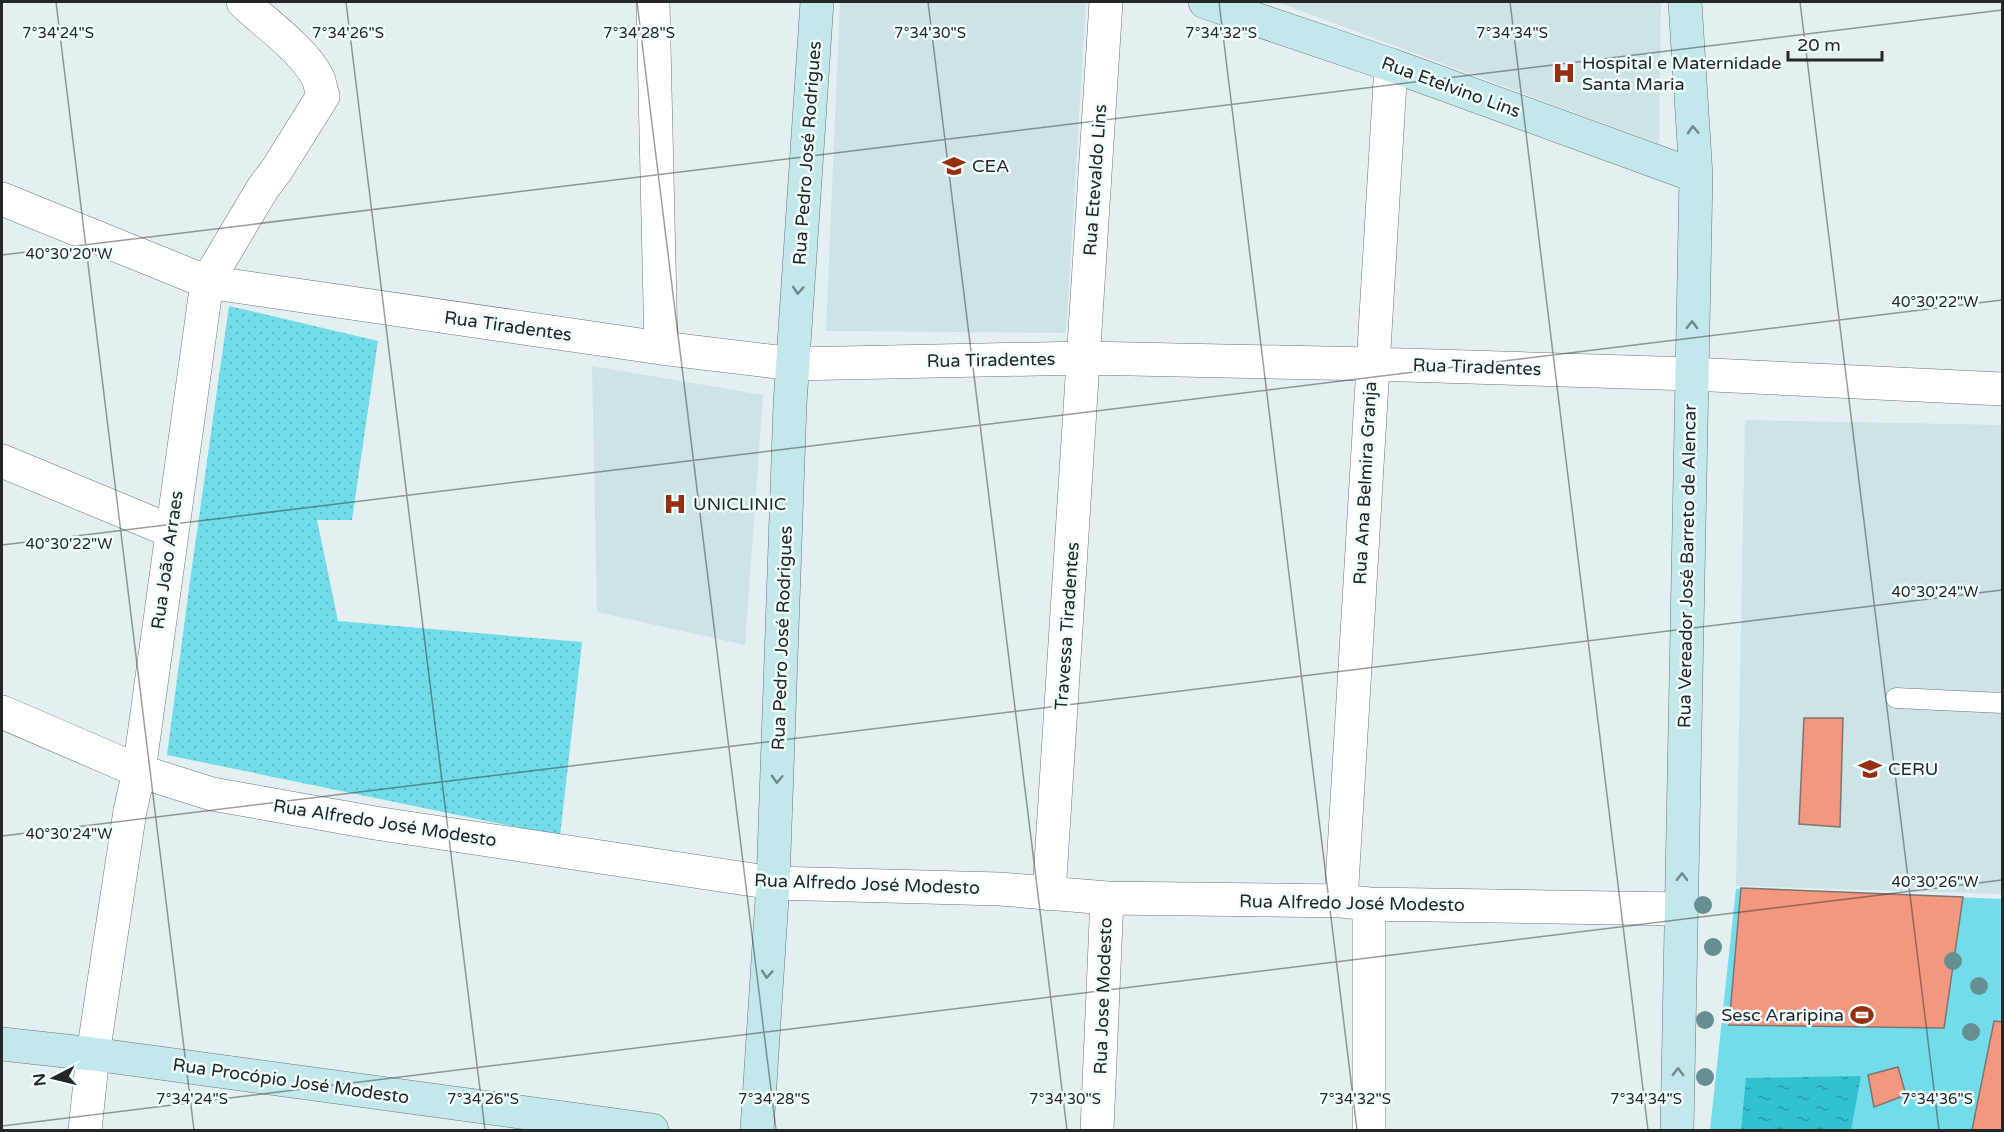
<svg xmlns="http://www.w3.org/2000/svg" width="2004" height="1132" font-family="'Varela Round',sans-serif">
	<defs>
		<pattern id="park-dots" width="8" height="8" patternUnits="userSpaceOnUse" patternTransform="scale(1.5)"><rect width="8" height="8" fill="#72dce9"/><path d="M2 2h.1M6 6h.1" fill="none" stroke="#62bdc8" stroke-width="1.8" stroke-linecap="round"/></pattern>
		<pattern id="water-ripples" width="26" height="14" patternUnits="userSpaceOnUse" patternTransform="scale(1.5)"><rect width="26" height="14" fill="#32c1d0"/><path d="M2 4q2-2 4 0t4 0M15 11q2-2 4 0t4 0" fill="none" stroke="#2a9da9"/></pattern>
	</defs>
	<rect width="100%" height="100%" fill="#e3eff1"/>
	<path fill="#cee3e5" d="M840,2h246l-20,331 -240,-2z
		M1277,2h384l-2,142z
		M592,366l171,29 -18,250 -148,-33z
		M1745,420l257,5v469l-266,-8z"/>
	<path fill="url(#park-dots)" d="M229,306l149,35 -26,179h-35l21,101 244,21 -22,194 -393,-81 23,-174z"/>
	<path fill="#72dce9" d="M1741,888l261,11v231h-292l26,-241z"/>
	<path fill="url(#water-ripples)" d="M1861,1076l-10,54h-110l5,-52z"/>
	<path fill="#f3977e" stroke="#7e7472" stroke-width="1.5" d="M1804,718h39l-3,109 -41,-3z
		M1741,888l222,9 -19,131 -215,-3z
		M1994,1021l8,1v108h-30z
		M1898,1067l8,28 -32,12 -6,-32z"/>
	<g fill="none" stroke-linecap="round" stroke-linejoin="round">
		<g stroke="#6b7577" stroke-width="21">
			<path id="lane" d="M1896,698l106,5"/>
		</g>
		<g stroke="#6b7577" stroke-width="34">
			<path id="street" d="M653,2l8,346
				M2,199l205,83 454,66 133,16 290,-6 288,6 319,10 311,15
				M2,461l169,70
				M2,712l137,59 73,23 163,29 398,60 227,6 107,9 234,3 28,3 312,5
				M1049,894l57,-892
				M1341,901l50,-836
				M1369,904v226
				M85,1130l8,-76 37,-243 9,-40 68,-489 56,-94 13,-17 47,-75c-2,-6 -3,-13 -5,-18 -15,-29 -52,-54 -75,-76
				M1097,1130l10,-232"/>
		</g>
		<g stroke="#6b7577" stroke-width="34">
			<path id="secondary" d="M1205,2l186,63 305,111
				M2,1044l91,10 559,76
				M757,1130l16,-247 17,-479 27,-402
				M1677,1130l19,-954 -11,-174"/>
		</g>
		<use href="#lane" stroke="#fff" stroke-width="20"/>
		<use href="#street" stroke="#fff" stroke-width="33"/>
		<use href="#secondary" stroke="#c2e8ec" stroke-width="33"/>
	</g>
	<g fill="#668f94">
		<circle cx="1703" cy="905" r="9"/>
		<circle cx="1713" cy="947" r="9"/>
		<circle cx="1953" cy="961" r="9"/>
		<circle cx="1979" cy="986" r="9"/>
		<circle cx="1705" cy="1020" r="9"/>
		<circle cx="1971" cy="1032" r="9"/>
		<circle cx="1705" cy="1077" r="9"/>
	</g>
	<defs><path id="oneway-chevron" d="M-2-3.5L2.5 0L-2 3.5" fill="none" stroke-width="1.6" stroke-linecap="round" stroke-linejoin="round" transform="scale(1.5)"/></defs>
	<g stroke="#72888a">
		<use href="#oneway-chevron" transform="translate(1693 130) rotate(-93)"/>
		<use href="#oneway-chevron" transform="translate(798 290) rotate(94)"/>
		<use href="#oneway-chevron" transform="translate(1692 325) rotate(-89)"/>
		<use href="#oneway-chevron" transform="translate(777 779) rotate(92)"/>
		<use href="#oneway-chevron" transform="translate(1682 877) rotate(-89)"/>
		<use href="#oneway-chevron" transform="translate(767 974) rotate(94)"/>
		<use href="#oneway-chevron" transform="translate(1678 1072) rotate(-89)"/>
	</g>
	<path fill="none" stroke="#232728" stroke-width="1.5" stroke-opacity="0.45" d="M56,2l138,1128M346,2l139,1128M637,2l139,1128M928,2l139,1128M1219,2l138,1128M1510,2l138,1128M1800,2l139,1128M2,255l2000,-245M2,545l2000,-245M2,836l2000,-246M2,1126l2000,-246"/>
	<defs>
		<g id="hospital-bare" transform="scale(1.8)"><path d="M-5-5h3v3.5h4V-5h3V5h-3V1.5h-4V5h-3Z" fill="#962e10" stroke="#f0fdfe" stroke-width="2.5" paint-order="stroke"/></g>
		<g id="school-bare" transform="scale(1.8)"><path d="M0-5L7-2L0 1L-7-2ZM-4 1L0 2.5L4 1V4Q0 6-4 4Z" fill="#962e10" stroke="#f0fdfe" stroke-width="2.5" paint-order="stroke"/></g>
		<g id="stadium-bare" transform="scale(1.8)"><path d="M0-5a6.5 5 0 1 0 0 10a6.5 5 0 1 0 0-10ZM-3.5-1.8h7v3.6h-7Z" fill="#962e10" stroke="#f0fdfe" stroke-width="2.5" paint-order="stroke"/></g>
	</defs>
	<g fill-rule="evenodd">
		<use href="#hospital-bare" x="1564" y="73"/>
		<use href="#school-bare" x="954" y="166"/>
		<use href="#hospital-bare" x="675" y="504"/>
		<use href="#school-bare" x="1870" y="769"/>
		<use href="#stadium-bare" x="1862" y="1015"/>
	</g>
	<g text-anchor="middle" stroke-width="5" stroke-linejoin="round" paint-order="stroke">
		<g font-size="18" fill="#232728" stroke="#f0fdfe" text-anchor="start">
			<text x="1582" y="69">Hospital e Maternidade<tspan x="1582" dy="21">Santa Maria</tspan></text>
			<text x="972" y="172">CEA</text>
			<text x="693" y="510">UNICLINIC</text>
			<text x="1888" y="775">CERU</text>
			<text x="1844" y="1021" text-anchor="end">Sesc Araripina</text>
		</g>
		<g font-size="18" fill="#232728" stroke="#f0fdfe">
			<text transform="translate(1451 87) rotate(20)" y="6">Rua Etelvino Lins</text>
			<text transform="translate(807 153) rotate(-86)" y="6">Rua Pedro José Rodrigues</text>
			<text transform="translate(1095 180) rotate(-86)" y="6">Rua Etevaldo Lins</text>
			<text transform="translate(508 326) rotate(8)" y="6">Rua Tiradentes</text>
			<text transform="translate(991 360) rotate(-1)" y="6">Rua Tiradentes</text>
			<text transform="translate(1477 367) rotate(2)" y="6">Rua Tiradentes</text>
			<text transform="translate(1365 483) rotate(-87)" y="6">Rua Ana Belmira Granja</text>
			<text transform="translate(167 560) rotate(-82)" y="6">Rua João Arraes</text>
			<text transform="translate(1687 566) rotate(-89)" y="6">Rua Vereador José Barreto de Alencar</text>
			<text transform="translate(1067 626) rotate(-86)" y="6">Travessa Tiradentes</text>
			<text transform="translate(782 638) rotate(-88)" y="6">Rua Pedro José Rodrigues</text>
			<text transform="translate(385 823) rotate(9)" y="6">Rua Alfredo José Modesto</text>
			<text transform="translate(867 884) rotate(2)" y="6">Rua Alfredo José Modesto</text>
			<text transform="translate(1352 903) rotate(1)" y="6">Rua Alfredo José Modesto</text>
			<text transform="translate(1103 996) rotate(-88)" y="6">Rua Jose Modesto</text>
			<text transform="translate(291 1081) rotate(8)" y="6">Rua Procópio José Modesto</text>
		</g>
	</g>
	<g font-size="15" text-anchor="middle" fill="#232728" stroke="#f0fdfe" stroke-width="5" stroke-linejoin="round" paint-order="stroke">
		<text x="58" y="38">7°34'24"S</text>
		<text x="348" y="38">7°34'26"S</text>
		<text x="639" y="38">7°34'28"S</text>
		<text x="930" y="38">7°34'30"S</text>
		<text x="1221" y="38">7°34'32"S</text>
		<text x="1512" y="38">7°34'34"S</text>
		<text x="69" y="259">40°30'20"W</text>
		<text x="1935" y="307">40°30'22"W</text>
		<text x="69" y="549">40°30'22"W</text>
		<text x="1935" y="597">40°30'24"W</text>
		<text x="69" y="839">40°30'24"W</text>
		<text x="1935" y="887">40°30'26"W</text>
		<text x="192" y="1104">7°34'24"S</text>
		<text x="483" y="1104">7°34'26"S</text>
		<text x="774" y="1104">7°34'28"S</text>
		<text x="1065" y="1104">7°34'30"S</text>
		<text x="1355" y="1104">7°34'32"S</text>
		<text x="1646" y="1104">7°34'34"S</text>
		<text x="1937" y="1104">7°34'36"S</text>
	</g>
	<rect width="2004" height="1132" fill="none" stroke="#232728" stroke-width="6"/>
	<g transform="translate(54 1078) rotate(263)" stroke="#f0fdfe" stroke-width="4.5" paint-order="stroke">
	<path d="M0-4.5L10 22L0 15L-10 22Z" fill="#232728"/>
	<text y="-9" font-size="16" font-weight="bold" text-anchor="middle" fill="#232728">N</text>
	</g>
	<path d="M1788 51v9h94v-9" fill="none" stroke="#232728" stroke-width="3"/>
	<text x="1797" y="51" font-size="18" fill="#232728" stroke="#f0fdfe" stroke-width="4.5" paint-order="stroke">20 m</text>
</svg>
